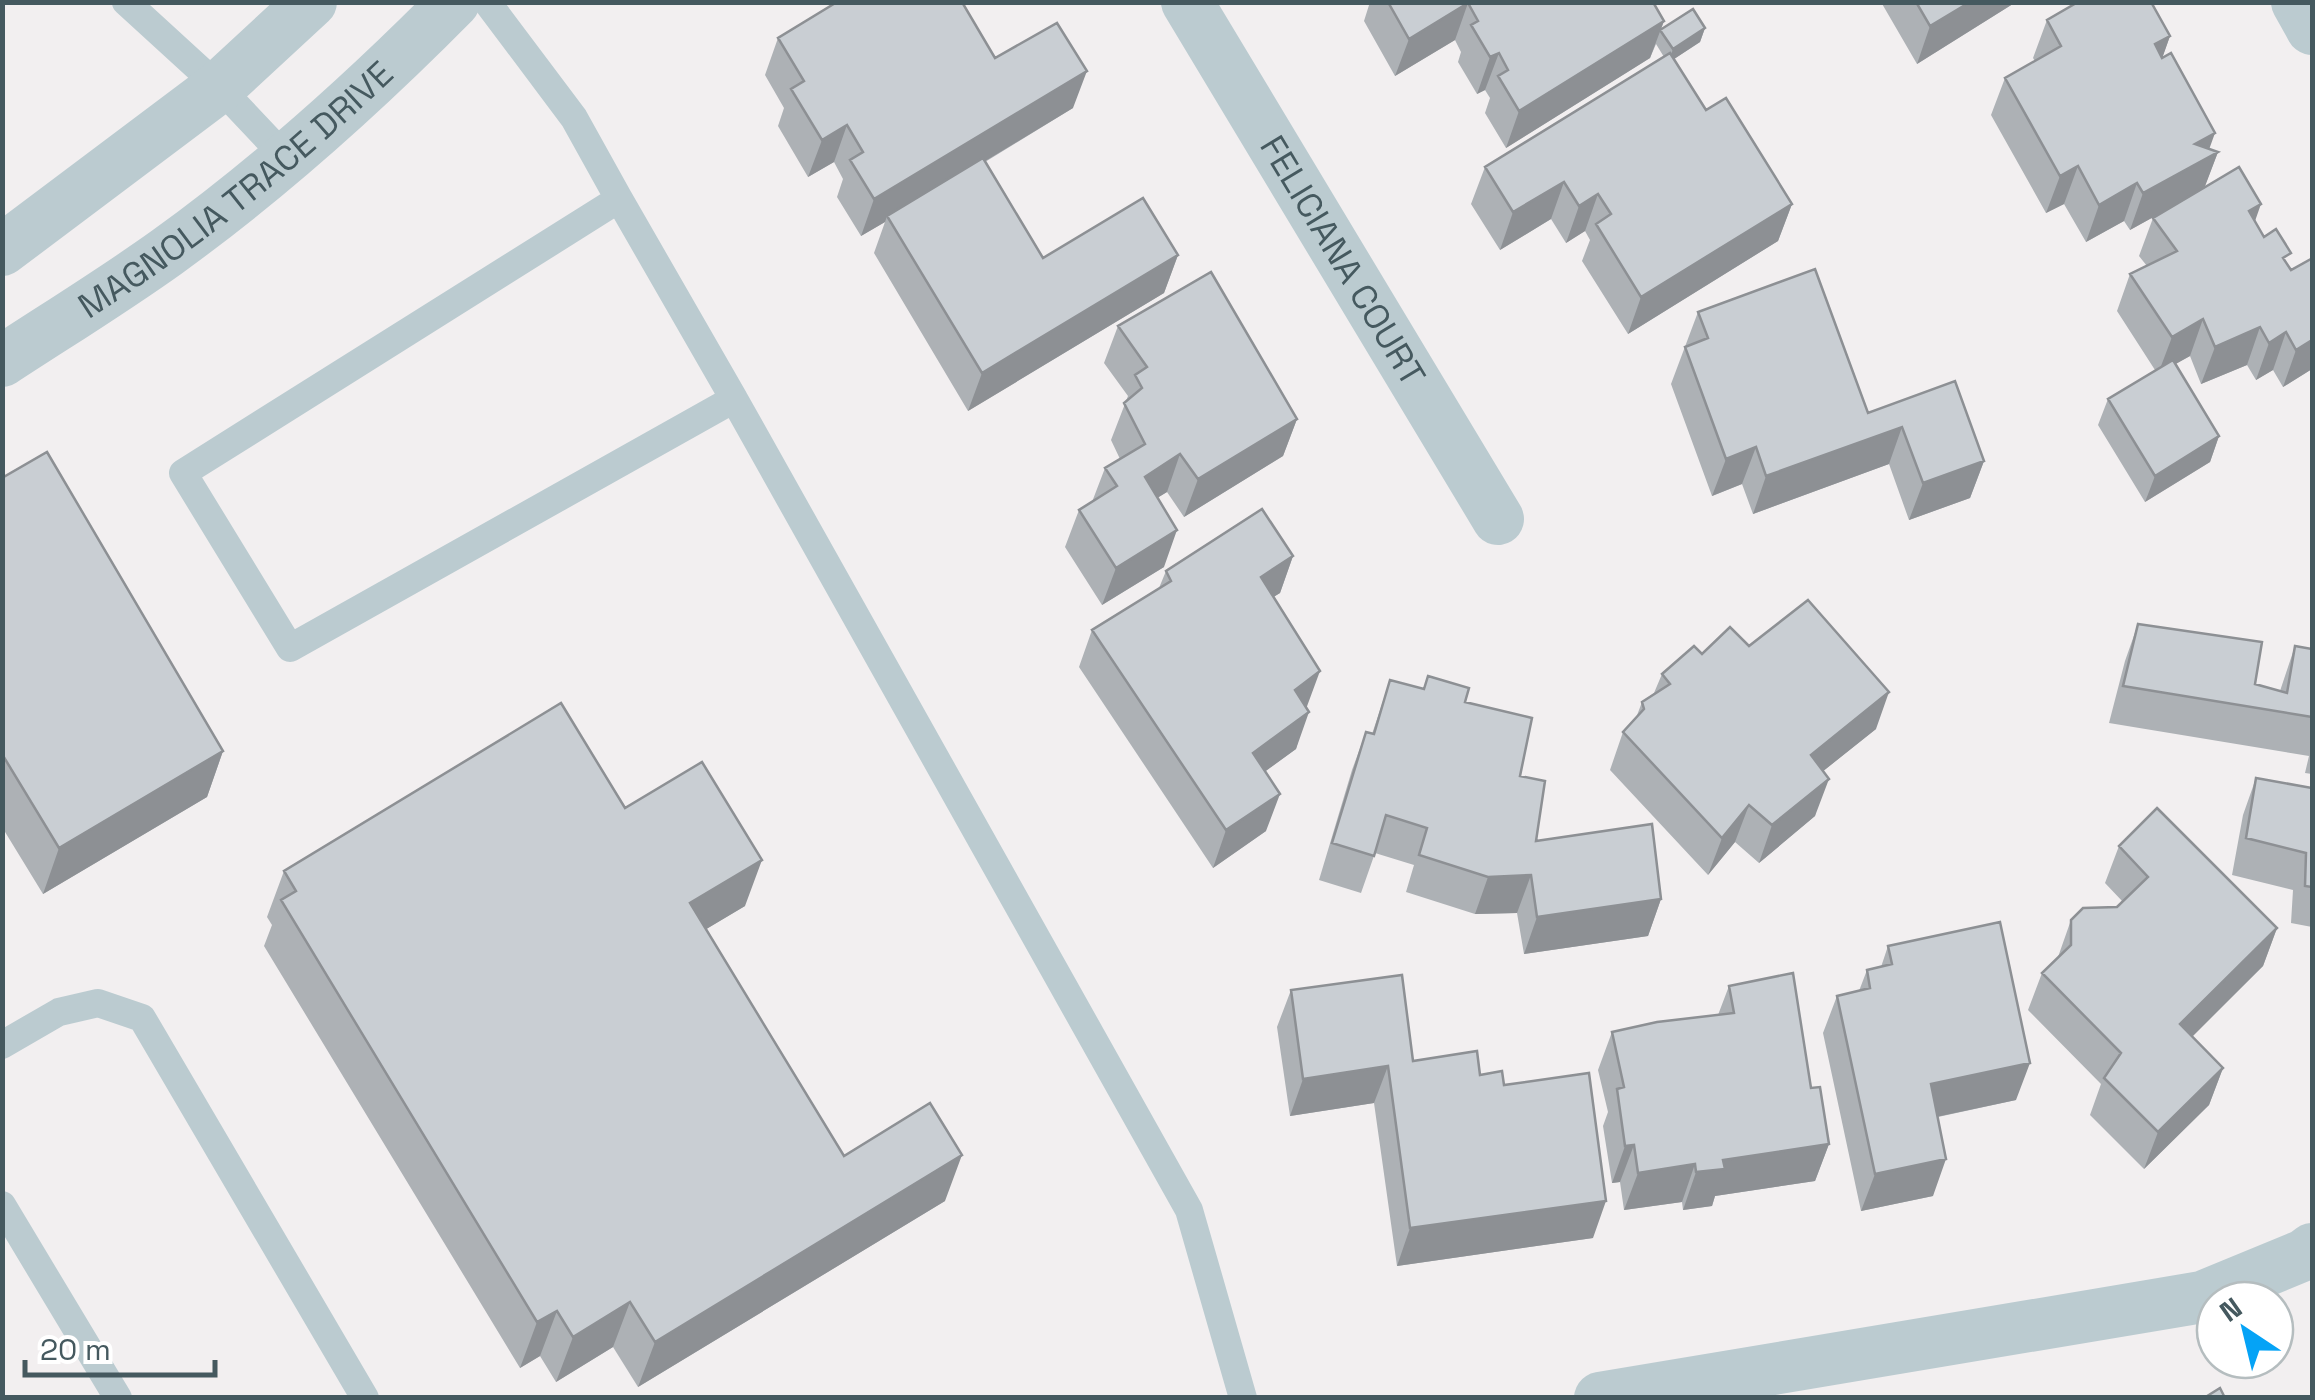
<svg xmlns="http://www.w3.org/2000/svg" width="2315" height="1400" font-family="'Space Grotesk',sans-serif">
	<rect width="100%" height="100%" fill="#f2eff0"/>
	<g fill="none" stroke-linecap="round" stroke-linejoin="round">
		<path stroke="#bbcbd0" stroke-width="28" d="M126,2l93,85 68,72
			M487,2l87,116 45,81
			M619,199l115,200 -444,249 -107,-175z
			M734,399l455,811 54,188
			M2,1045l57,-33 39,-9 44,15 223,380
			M2,1205l116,193"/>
		<g stroke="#bbcbd0" stroke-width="52">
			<path id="s1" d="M1187,2l311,517"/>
			<path d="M2297,2l15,27"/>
			<path d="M2,250l217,-163 92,-85"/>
			<path id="s2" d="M2,361c55,-36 112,-71 165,-109 104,-75 197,-159 287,-250"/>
			<path d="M1600,1398l602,-101 102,-42 8,-6"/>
		</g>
	</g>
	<path fill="#adb1b5" d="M1370,2h283l11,19 -3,8 44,-1 -5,14 -26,17 32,51 86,94 -14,37 -150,93 -46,-73 8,-21 -5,-9 -19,12 -15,-24 -51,31 -29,-46 14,-37 179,-110 -8,-13 -6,14 -144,90 -21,-35 5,-15 -5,-8 -8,4 -19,-32 3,-10 -6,-12 -60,36 -31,-55z
		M1881,2h135l-99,62z
		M2047,20l123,16 -8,22 47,91 9,3 -14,36 51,33 9,16 27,33 21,-9v108l-29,18 -10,-17 -17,10 -9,-15 -46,19 -11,-28 -15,8 44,72 -9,26 -65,40 -47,-77 10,-26 47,-29 -38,-59 13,-37 17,-8 -8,-10 14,-38 31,-18 -54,30 -6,-9 -38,21 -22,-38 -18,9 -55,-98 14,-37 30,-17 -2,-3z
		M778,38l217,20 78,50 -88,54 58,96 135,-3 -14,38 -196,118 -94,-158 11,-31 -24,14 -24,-39 6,-18 -9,-17 -26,15 -30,-51 6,-18 -19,-33z
		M1698,312l170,101 116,48 -14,37 -61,22 -20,-56 -136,50 -11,-30 -30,12 -41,-112z
		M1118,326l179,93 -14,37 -99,61 -17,-25 -10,6 7,69 -62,38 -37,-58 14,-37 13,-8 13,-34 15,-9 -9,-19 17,-44 -24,-33z
		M2,478l221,273 -16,46 -164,97 -41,-67z
		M1293,556l-13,37 -7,4 34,111 -11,41 -31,22 1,60 -53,37 -134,-201 13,-37 67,-42 7,-17z
		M2138,624l117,60 25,7 15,-45 17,3v125l-7,-1 4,-17 -200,-33 16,-62z
		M1749,646l127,83 -53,42 -8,45 -56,47 -24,-21 -27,33 -98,-105 13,-38 13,-14 6,-16 12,-9 8,-19 40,-20z
		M1390,680l75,22 55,74 16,65 125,58 -13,37 -124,18 -7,-41 -42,1 -69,-22 8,-27 -39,-12 -14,40 -42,-13 33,-110 14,-38 6,2z
		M2256,778l54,9 2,-9v149l-21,-4 2,-33 -61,-15 11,-60z
		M625,808l120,98 -39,23 138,227 101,45 -307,186 -25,-40 -57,35 -16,-26 -20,12 -256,-422 8,-21 -5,-8 17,-46z
		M2119,846l158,82 -14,38 -71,70 31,32 -14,37 -65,64 -54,-54 11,-31 -73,-74 14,-37 16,-16 13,-37 46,-13 6,-5 -18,-19z
		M1888,946l128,154 -78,17 -5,79 -72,15 -38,-178 14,-37 22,-5 8,-21 14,-3z
		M1729,986l82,102 18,56 -14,37 -100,15 -3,10 -29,4 -1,-8 -58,8 -4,-28 -8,1 -9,-57 5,-14 -10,-42 14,-38 106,-17z
		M1291,990l122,71 67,14 24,10 89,153 -196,28 -23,-163 -84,13 -13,-89z"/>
	<path fill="#8d9094" d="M1970,2h46l-99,62 13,-38z
		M1468,3l-13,37 -60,36 14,-37z
		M1664,21l-14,37 -144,90 13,-37z
		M1705,28l-5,14 -32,21 5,-14z
		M2170,36l-13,37 -2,-29z
		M1499,53l-14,37 -8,4 13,-37z
		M1087,71l-14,37 -184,111 -2,-3 -2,6 -24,14 13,-37z
		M847,125l-13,37 -26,15 14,-37z
		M2215,133l-9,25 12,-6 -14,37 -74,41 13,-37 52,-49z
		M2078,166l-14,38 -18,9 14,-37z
		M1564,182l-13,37 -51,31 13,-38z
		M2137,183l-13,38 -38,21 13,-37z
		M1598,194l-13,37 -19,12 13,-37z
		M1792,204l-14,37 -150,93 13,-37z
		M2261,204l-13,37 1,-30z
		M1178,255l-14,38 -196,118 14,-38z
		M2203,319l-13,37 -32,18 14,-37z
		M2260,327l-13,38 -46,19 14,-37z
		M2286,332l-13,38 -17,10 13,-37z
		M2312,340v29l-29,18 13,-37z
		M1297,419l-14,37 -99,61 14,-38z
		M1902,427l-13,37 -136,50 13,-38z
		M2219,436l-9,26 -65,40 10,-26z
		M1756,447l-14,37 -30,12 14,-37z
		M1180,454l-13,38 -36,22 14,-37z
		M1984,461l-14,37 -61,22 14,-37z
		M1177,530l-13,37 -62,38 14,-37z
		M1293,556l-13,37 -33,21 14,-37z
		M1320,671l-14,38 -11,-19z
		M1889,692l-13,37 -79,63 14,-37z
		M1309,712l-13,37 -56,41 13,-37z
		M223,751l-16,46 -164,97 16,-46z
		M1829,779l-14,37 -56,47 13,-38z
		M1280,794l-14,37 -53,37 13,-38z
		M1749,805l-14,37 -27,33 14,-37z
		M762,860l-17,46 -72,43 17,-46z
		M1531,875l-14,38 -42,1 13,-37z
		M1661,899l-13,37 -124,18 13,-37z
		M2277,928l-14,38 -96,96 13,-38z
		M2030,1063l-14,37 -99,21 14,-37z
		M1388,1066l-14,37 -84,13 13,-37z
		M2223,1068l-14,37 -65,64 14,-37z
		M1829,1144l-14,37 -100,15 -3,10 -29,4 13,-38 27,-12z
		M1634,1145l-14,37 -8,1 13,-37z
		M962,1155l-17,46 -307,186 17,-45z
		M1946,1159l-13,37 -72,15 14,-37z
		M1695,1164l-13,38 -58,8 14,-37z
		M1606,1201l-13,37 -196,28 13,-38z
		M630,1302l-17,45 -57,35 17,-45z
		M557,1311l-17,45 -20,12 17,-46z"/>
	<path fill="#c9ced3" stroke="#8d9094" stroke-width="2.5" d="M837,2h125l33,56 62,-35 30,48 -213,128 -24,-39 13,-8 -16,-27 -25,15 -31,-51 13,-8 -26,-43z
		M1388,2h265l11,19 -145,90 -21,-35 10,-6 -9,-17 -9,4 -19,-32 7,-4 -10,-18 -59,36z
		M1916,2h54l-40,24z
		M2078,2h73l19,34 -15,8 7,14 9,-5 44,80 -20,11 23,8 -75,41 -6,-10 -38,22 -21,-39 -18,10 -55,-98 56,-32 -14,-26z
		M1693,9l12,19 -32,21 -13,-19z
		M1670,53l36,57 20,-12 66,106 -151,93 -45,-73 15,-10 -13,-20 -19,12 -15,-24 -51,30 -28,-45z
		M983,158l60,100 100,-60 35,57 -196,118 -95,-157z
		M2239,167l22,37 -12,7 15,26 12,-8 15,24 -8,5 8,12 20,-11 1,2v79l-16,10 -10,-18 -17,11 -9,-16 -45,20 -12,-28 -31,18 -42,-63 47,-23 -24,-33z
		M1815,269l53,144 87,-32 29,80 -61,22 -21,-56 -136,49 -10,-29 -30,12 -41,-112 23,-9 -10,-26z
		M1211,272l86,147 -99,60 -18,-25 -35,23 32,53 -61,38 -37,-58 38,-24 -12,-18 40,-24 -21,-41 18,-15 -7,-13 12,-8 -29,-41z
		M2173,360l46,76 -64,40 -47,-77z
		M47,452l176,299 -164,97 -57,-94v-276z
		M1262,509l31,47 -32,21 59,94 -25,19 14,22 -56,41 27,41 -54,36 -134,-200 79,-49 -5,-10z
		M1808,600l81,92 -78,63 18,24 -57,46 -23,-20 -27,33 -99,-106 21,-23 -2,-7 28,-18 -8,-10 32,-28 8,8 28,-27 19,19z
		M2138,624l124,18 -7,42 32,9 8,-47 17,3v68l-189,-31z
		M1428,676l41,12 -4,14 67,16 -12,58 25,5 -9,60 116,-17 9,75 -124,18 -6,-42 -43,2 -69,-22 8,-27 -41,-13 -12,41 -42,-13 34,-111 8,2 16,-54 34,9z
		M561,703l64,105 77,-46 60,98 -72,43 154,253 86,-53 32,52 -307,187 -25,-40 -57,35 -16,-26 -20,11 -256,-422 15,-9 -12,-20z
		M2256,778l56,10v99l-7,-1 1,-33 -60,-15z
		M2157,808l120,120 -97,96 43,44 -65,64 -54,-54 17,-25 -79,-80 29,-28v-25l12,-12 34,-1 31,-30 -29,-31z
		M2000,922l30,141 -99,21 15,75 -71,15 -38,-178 33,-8 -3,-18 25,-6 -4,-18z
		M1793,973l18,115 9,-1 9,57 -106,16 2,9 -29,3 -1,-8 -57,9 -4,-28 -9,1 -8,-57 7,-2 -12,-55 45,-10 77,-9 -5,-27z
		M1402,975l11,86 64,-10 3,24 22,-4 2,14 85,-12 17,128 -196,27 -22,-162 -85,13 -12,-89z
		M2220,1388l5,10h-21z"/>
	<g text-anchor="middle" stroke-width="8" stroke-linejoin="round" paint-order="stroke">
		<g font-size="35" fill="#45595f" stroke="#fff">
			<text dy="12" stroke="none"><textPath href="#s2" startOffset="290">MAGNOLIA TRACE DRIVE</textPath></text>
			<text dy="12" stroke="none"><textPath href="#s1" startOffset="302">FELICIANA COURT</textPath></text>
		</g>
	</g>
	<rect width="2315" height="1400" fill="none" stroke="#45595f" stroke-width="10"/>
	<g transform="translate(2245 1330) rotate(325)"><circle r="48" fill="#ffffff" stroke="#b5bdbf" stroke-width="2.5"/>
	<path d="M0-8L18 38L0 25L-18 38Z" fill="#05a3f6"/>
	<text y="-15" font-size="28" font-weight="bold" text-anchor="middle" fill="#45595f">N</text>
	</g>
	<path d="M25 1360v15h190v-15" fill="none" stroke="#45595f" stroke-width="5"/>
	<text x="40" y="1360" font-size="30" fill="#45595f" stroke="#ffffff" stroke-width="8" paint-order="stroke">20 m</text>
</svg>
